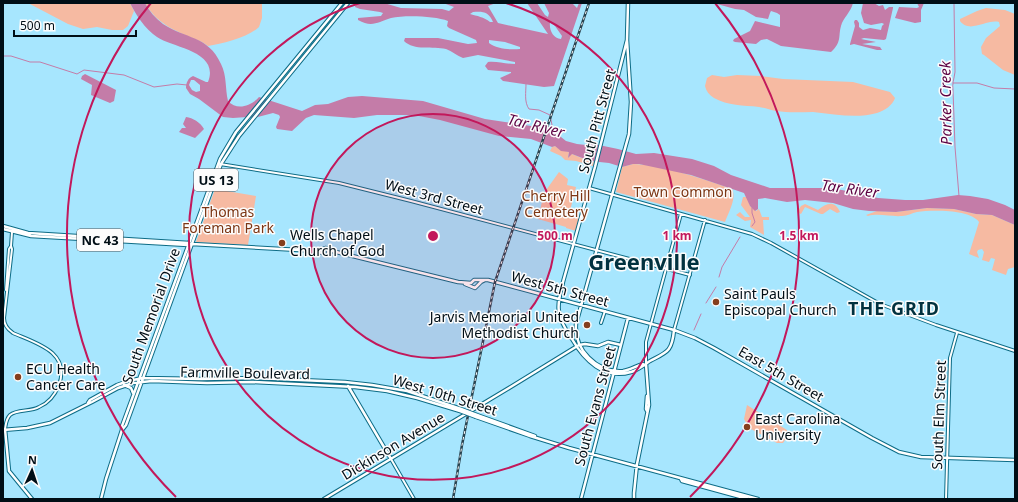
<svg xmlns="http://www.w3.org/2000/svg" width="1018" height="502" font-family="'Noto Sans',sans-serif">
	<rect width="100%" height="100%" fill="#a7e6fe"/>
	<path fill="#f6baa2" d="M28,3h102l4,8 -6,15 -5,4h-11l-15,-3 -14,2 -15,-5z
		M145,3h117v15l-3,9c-10,10 -37,17 -51,19l-6,-4c-23,-10 -44,-16 -57,-39z
		M986,8l19,2 10,4v61l-12,-5 -19,-15 -2,-1 -1,-7 5,-9 14,-12 -1,-4c-13,-3 -29,12 -39,-1v-2l17,-8z
		M712,75l12,2 13,-2 24,1 22,3 70,3 37,10 5,6c-2,7 -11,13 -18,15 -21,6 -42,1 -64,-1 -12,0 -24,1 -37,-1 -6,-1 -11,-3 -17,-4 -16,-2 -31,-1 -45,-9 -5,-3 -8,-7 -9,-12l2,-8z
		M555,146l4,3 10,3 -1,6 3,-4h1l12,5 10,3 -1,4 -17,-5 -11,-1 -4,-4 -11,-5 2,-4z
		M633,164c31,1 70,15 99,25 5,10 -4,24 -7,33l-109,-30 6,-25z
		M559,172l9,7 -1,6 9,2 -7,28 11,2 -4,14 -10,-3v-1l-28,-8 6,-26z
		M215,189l41,7 -8,49 -52,-3z
		M743,197h4l3,9 6,5 3,-2 3,8h7v3h-6l1,15 -14,-8 1,-7 -6,1 -9,-6 4,-3 5,5h5l-9,-12z
		M805,204l13,6c8,-6 16,-11 22,2l-3,1 -7,-4 -7,5h-2l-16,-7 -4,7 -4,-2 4,-6z
		M927,208l27,1 22,5 16,1 23,10v42l-7,2 -2,6 -14,-5 3,-11 -4,-1 -2,4 -7,-2 2,-8 -2,-3 -4,1 -1,2 2,6 -10,-4 10,-32c-9,-13 -48,-12 -62,-10 -5,1 -10,4 -15,4 -11,1 -23,-3 -34,0l-2,-1 11,-4 19,1z
		M747,405l40,25v7l-4,6h-6l-28,-15 -5,-9z"/>
	<path fill="#c47ca8" fill-rule="evenodd" d="M130,3h15c4,8 10,15 18,21 22,15 45,11 58,40 6,12 4,24 7,37 9,10 23,5 31,-4l43,14 13,-6 13,-1 20,-7 14,-1 61,5 62,18 66,10 15,12 11,3 9,1 8,-1 24,5 18,5 18,-1 38,6 22,7 17,9 39,13h55l17,2 36,8 27,2h18l35,-5 12,1 18,3 17,6 10,5v15l-23,-10 -16,-1 -22,-5 -27,-1 -31,4 -27,-1 -16,-2 -20,-6 -28,-3 -18,2 -22,-4 -7,1v10l-3,2 -5,-5 -6,-13 -53,-18 -52,-11h-6l-11,3 -13,-4 -19,-2 -18,-7 -4,4 1,-6 -8,-1 -6,-5 -3,1 -21,-8 -32,-3 -59,-16 -21,-4 -15,-1h-27l-23,3 -40,-3 -8,3 -14,13 -15,-2 -1,-2 4,-10 -1,-2 -6,-2 -19,5 -7,-1 -14,1 -10,-1 -24,-18 -9,-5 -4,-6c0,-5 2,-10 7,-12l13,6h2c12,-31 -35,-34 -51,-45 -12,-8 -21,-22 -27,-34zM191,80h3l6,5v6l-4,1 -4,-2 -3,-5z
		M356,3h28l17,5 41,1 7,2 5,-4 -11,-4h53l-8,3 10,17 50,11 -21,-31h10l8,12 3,2 1,-4 -5,-10h28l5,5 2,-5h3l-28,83 -10,1 -41,-6 -3,-3 11,-5v-1l-23,-2 -3,-4 3,-4c9,-1 17,2 27,2v-2l-37,-7 -15,3c-6,-2 -11,-7 -17,-9 -13,-3 -32,2 -42,-8l1,-3h33l30,6 9,-1 -1,-3 -27,-12 -2,-2 1,-5c-13,-5 -43,-6 -57,-3 -13,4 -19,10 -33,2v-2l23,-2 2,-3 -3,-1 -20,-3 -5,-2zM473,12c10,-1 16,0 20,10h-3c-6,-5 -13,-6 -20,-8zM550,22l5,4 7,10 -1,3c-8,-1 -12,-9 -11,-17zM489,40l16,2 15,5v2c-10,1 -23,0 -31,-6z
		M717,3h136c-2,9 -10,15 -12,23 -3,11 1,16 -10,26l-50,-6 -14,-7 -6,1 -5,4 -21,-2 -2,-1 1,-2 16,-8 5,-10 25,6v-12l-3,-2 -6,-2 -1,2 -2,6 -12,-2 -12,-7 -9,-1 -18,-5z
		M863,3h11l5,3 4,-1 2,5 4,-3h4v1l-7,31 -2,1 -20,-2 -3,1 15,3 -14,2 18,3 2,3h-5l-23,-6 -4,1v-1l5,-18 -1,-4 1,-2h2l2,3v4l4,3 7,-2 11,2 1,-4 2,-2 -2,-1 -11,2 -7,-2 -3,-10z
		M917,3h7l-3,7v12l-6,1 -20,-5 4,-11 18,1 2,-1z
		M85,74l31,16 -2,11 -4,2 -19,-8 1,-10 -11,-6 1,-3z
		M186,117c7,1 14,5 18,12l-9,9 -16,-6 3,-4h4l-3,-4z"/>
	<g fill="none" stroke-linecap="round" stroke-linejoin="round">
		<path stroke="#c47ca8" stroke-width="1" d="M954,3l1,69c-1,7 -3,12 -2,18l2,57 4,49
			M3,56h8l19,6h10l34,11 3,1 7,-4 40,5 30,12 23,-3 10,1
			M953,83h24l17,5 21,1
			M526,84c0,8 -2,18 3,25l10,1 11,5 2,10 -1,4
			M752,208v5l3,9 -3,4
			M719,277l3,-10 18,-30
			M706,303l10,-16
			M694,330l7,-16"/>
		<g stroke="#0d6c86" stroke-width="4">
			<path id="minor" d="M220,164l119,19 72,18 279,74
				M589,188l163,46 19,9 109,61 56,21 79,26
				M6,290l3,-41 2,-3 1,-14
				M601,323l4,-12
				M674,330l31,-110
				M646,364v-22l35,-128
				M5,429c1,-5 1,-10 5,-14 7,-6 21,-3 29,-8 10,-4 16,-12 20,-22 12,-33 -23,-42 -46,-52 -6,-4 -9,-8 -9,-15l8,-69 -1,-3
				M391,459l23,40
				M946,499l4,-141 7,-25"/>
		</g>
		<g stroke="#0d6c86" stroke-width="4.5">
			<path id="major" d="M628,3l-1,37 4,62 -2,32 -53,190c-2,25 20,49 47,47 7,-1 13,-5 20,-7
				M627,40l-32,127 -32,115c-2,10 -6,20 -4,30 1,10 8,19 13,27 12,21 32,41 59,33 7,-2 13,-7 19,-11 17,-9 22,-9 24,-31
				M3,226l25,7 161,10
				M3,229l28,7 157,9 4,-1 125,7 5,2
				M328,250l130,32
				M317,251l9,-3 2,2v4
				M458,282l13,1 3,-3h14l186,50 21,8 19,10 158,90 27,14 22,5 94,3
				M465,284l10,4 6,-6 4,-2
				M124,385l7,3 2,5
				M348,386l43,73
				M647,396l-1,13 1,2
				M88,403l2,-3 27,-15 11,-4 15,-3 59,1 53,-1 90,4 27,3 35,6 54,18
				M477,415l58,21
				M476,417l54,19 39,12 189,51
				M5,429l4,42 23,28
				M3,430l24,-2 23,-5 42,-21 26,-14 15,-5 19,-2 55,2 46,-1 102,5 32,4 30,7 43,13
				M122,430v-4l98,-267 16,-27 106,-129
				M681,479l1,2 66,18
				M101,499l5,-20 16,-49 4,-5 95,-261 18,-28 109,-133
				M324,499l185,-111 70,-43 6,-1 13,2 10,-4 13,3
				M581,499l47,-181
				M634,499v-6l3,-29 12,-59 -3,-41"/>
		</g>
		<use href="#minor" stroke="#fff" stroke-width="2"/>
		<use href="#major" stroke="#fff" stroke-width="2.5"/>
		<g stroke="#29434f" stroke-width="2.5">
			<path id="rail" d="M453,499l9,-54 33,-163 94,-279"/>
		</g>
		<use href="#rail" stroke="#fcfcfc" stroke-width="1" stroke-dasharray="3" stroke-linecap="butt"/>
		<g stroke="#0d6c86" stroke-width="4.5" stroke-linecap="butt">
			<path id="major-bridge" d="M461,409l16,6
				M460,411l16,6"/>
		</g>
		<use href="#major-bridge" stroke="#fff" stroke-width="2.5"/>
	</g>
	<circle cx="433" cy="236" r="122" fill="#c2185b" fill-opacity=".12"/>
	<g fill="none" stroke="#c2185b" stroke-width="2">
		<circle cx="433" cy="236" r="122"/>
		<path d="M506 3A244 244 0 1 1 360 3"/>
		<path d="M176 497A366 366 0 0 1 151 3M715 3A366 366 0 0 1 690 497"/>
	</g>
	<g fill="#853e1d" stroke="#fcfcfc" stroke-width="1.5">
		<circle cx="282" cy="243" r="4"/>
		<circle cx="716" cy="302" r="4"/>
		<circle cx="587" cy="325" r="4"/>
		<circle cx="18" cy="377" r="4"/>
		<circle cx="747" cy="427" r="4"/>
	</g>
	<g text-anchor="middle" stroke-width="3" stroke-linejoin="round" paint-order="stroke">
		<g fill="#fcfcfc" stroke="#4c555b" stroke-width="1">
			<rect x="194" y="169" width="44" height="22" rx="3"/>
			<rect x="77" y="229" width="46" height="22" rx="3"/>
		</g>
		<g font-size="13" font-weight="bold" fill="#000e16">
			<text x="216" y="185">US 13</text>
			<text x="100" y="245">NC 43</text>
		</g>
		<g font-size="14" fill="#000e16" stroke="#fcfcfc">
			<text transform="translate(597 121) rotate(-75)" y="5">South Pitt Street</text>
			<text transform="translate(434 197) rotate(15)" y="5">West 3rd Street</text>
			<text transform="translate(560 289) rotate(15)" y="5">West 5th Street</text>
			<text transform="translate(151 316) rotate(-70)" y="5">South Memorial Drive</text>
			<text transform="translate(245 373) rotate(1)" y="5">Farmville Boulevard</text>
			<text transform="translate(781 374) rotate(30)" y="5">East 5th Street</text>
			<text transform="translate(445 395) rotate(17)" y="5">West 10th Street</text>
			<text transform="translate(595 406) rotate(-75)" y="5">South Evans Street</text>
			<text transform="translate(939 415) rotate(-88)" y="5">South Elm Street</text>
			<text transform="translate(393 446) rotate(-31)" y="5">Dickinson Avenue</text>
		</g>
		<g font-size="14" fill="#7c3614" stroke="#fcfcfc">
			<text x="683" y="197">Town Common</text>
			<text x="556" y="201">Cherry Hill<tspan x="556" dy="16">Cemetery</tspan></text>
			<text x="228" y="217">Thomas<tspan x="228" dy="16">Foreman Park</tspan></text>
		</g>
		<g font-size="14" fill="#000e16" stroke="#fcfcfc" text-anchor="start">
			<text x="290" y="240">Wells Chapel<tspan x="290" dy="16">Church of God</tspan></text>
			<text x="724" y="299">Saint Pauls<tspan x="724" dy="16">Episcopal Church</tspan></text>
			<text x="579" y="322" text-anchor="end">Jarvis Memorial United<tspan x="579" dy="16">Methodist Church</tspan></text>
			<text x="26" y="374">ECU Health<tspan x="26" dy="16">Cancer Care</tspan></text>
			<text x="755" y="424">East Carolina<tspan x="755" dy="16">University</tspan></text>
		</g>
		<g font-size="15" font-style="italic" fill="#5b0042" stroke="#fcfcfc">
			<text transform="translate(946 103) rotate(-91)" y="5">Parker Creek</text>
			<text transform="translate(536 126) rotate(14)" y="5">Tar River</text>
			<text transform="translate(850 189) rotate(8)" y="5">Tar River</text>
		</g>
		<g font-size="18" font-weight="bold" letter-spacing="1" fill="#01313f" stroke="#fcfcfc">
			<text x="894" y="315">THE GRID</text>
		</g>
		<g font-size="22" font-weight="bold" fill="#01313f" stroke="#fcfcfc">
			<text x="644" y="270">Greenville</text>
		</g>
	</g>
	<circle cx="433" cy="236" r="6" fill="#c2185b" stroke="#fcfcfc" stroke-width="2"/>
	<g font-size="12" text-anchor="middle" font-weight="bold" fill="#c2185b" stroke="#fcfcfc" stroke-width="3" stroke-linejoin="round" paint-order="stroke">
		<text x="555" y="240">500 m</text>
		<text x="677" y="240">1 km</text>
		<text x="799" y="240">1.5 km</text>
	</g>
	<rect width="1018" height="502" fill="none" stroke="#000e16" stroke-width="8"/>
	<g transform="translate(32 470) rotate(3)" stroke="#fcfcfc" stroke-width="3" paint-order="stroke">
	<path d="M0-3L7 15L0 10L-7 15Z" fill="#000e16"/>
	<text y="-6" font-size="11" font-weight="bold" text-anchor="middle" fill="#000e16">N</text>
	</g>
	<path d="M14 30v6h122v-6" fill="none" stroke="#000e16" stroke-width="2"/>
	<text x="20" y="30" font-size="12" fill="#000e16" stroke="#fcfcfc" stroke-width="3" paint-order="stroke">500 m</text>
</svg>
